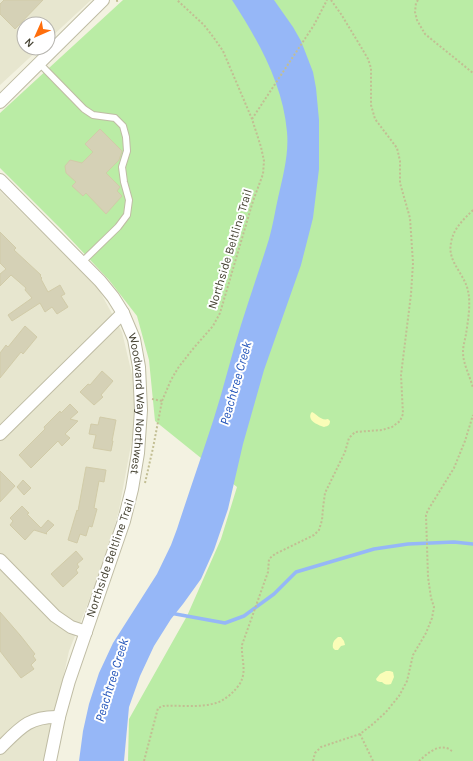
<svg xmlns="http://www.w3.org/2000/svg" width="473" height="761" font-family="Karla,sans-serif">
	<rect width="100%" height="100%" fill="#f3f2e1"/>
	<path fill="#e7e6cf" d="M0,0h91l-43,40v-16h-24v24h16l-40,37z
		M0,191l98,97 24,44 12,51 1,40 -16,87 -12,45 -38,96 -24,110h-45z"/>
	<path fill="#baeca5" d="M123,0h350v761h-345l1,-42 58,-103 34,-77 16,-52 -82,-66 -6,-61 -12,-44 -28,-36 -47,-50 -62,-62v-55z"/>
	<path fill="#fafdb8" d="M312,412c6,3 9,9 16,7l2,2c0,4 -2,5 -6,6 -6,-2 -17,-6 -13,-14z
		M338,637h3l3,4 1,4 -4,1 -3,4h-3l-2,-2c-1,-5 1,-8 5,-11z
		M386,671h4l3,1 1,5 -3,7c-4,1 -6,1 -9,-2h-2l-3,-1 -1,-2 4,-5z"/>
	<path fill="#96b7f7" d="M232,0h42l19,27 8,14 12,31 3,16 3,32v49l-6,49 -12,47 -37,105 -21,74 -15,65 -14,41 -13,29 -18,25 -12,15 -17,27 -14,30 -11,31 -5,54h-45l4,-30 6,-27 10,-31 14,-30 44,-69 14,-29 6,-16c12,-37 25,-74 37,-111 10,-31 17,-62 27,-93 9,-29 19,-57 28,-86 4,-14 6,-28 9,-41 5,-22 11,-44 9,-66 -4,-48 -29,-92 -55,-132z"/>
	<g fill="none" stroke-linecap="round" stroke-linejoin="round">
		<path stroke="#96b7f7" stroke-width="3.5" d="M170,613l55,10 19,-7 30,-22 22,-22 78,-23 34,-5 46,-2 19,2"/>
	</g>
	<path fill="#d5d1b6" stroke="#d1cba8" d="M4,0h39l-28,29 -15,-15v-10z
		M100,129l22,22 -3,9 -13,13 14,14 -3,4 5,5 -16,18 -20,-21 -3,3 -11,-10 4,-4 -10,-9 -1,-7 5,-6 12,3 11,-11 -8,-8z
		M0,232l16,16 -2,2 27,25 -1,1 2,2 -1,1 7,13 12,-7 5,9 -4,2 7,11 -11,7 -5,-7 -7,5 -5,-9 -28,18 -4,-6 24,-17 -7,-8 1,-2 -15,-13 -11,11v-12l6,-5 -6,-6z
		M25,326l12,11 -14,17 -2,-2 -21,26v-25l6,-8 2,2z
		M102,371l11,10 -12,14 2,2 -9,8 -14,-13 8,-8 2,1z
		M70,404l8,8 -8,7 8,2 -13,13 5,4 -8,8 -4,-5 -27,27 -12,-13 26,-26 -1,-2 16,-16 1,2z
		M100,417l16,3 -4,21h1l-2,10 -18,-3 3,-13 -7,-1 2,-10 7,1z
		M86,467l20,3 -2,12 -5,-1 -5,27 3,1 -5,18 -3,-1 -3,10 -6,-2 -3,9 -9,-3 9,-30 1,1z
		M0,471l15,15 -15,16z
		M23,480l8,8 -7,7 -7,-8z
		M22,506l7,7 -2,1 14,14 7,-8 6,5 -8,8 1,1 -13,-4 -9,10 -15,-15 3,-4 -3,-3z
		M76,551l7,8 -6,5 2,3 -3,3 2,3 -15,14 -12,-13z
		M0,612l20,23 15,19 -2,2 3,4 -5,5 3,4 -13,9 -21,-27z"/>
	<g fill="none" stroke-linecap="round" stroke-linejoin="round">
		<g stroke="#bfbca4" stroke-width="8">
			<path id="service" d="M39,63l45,46 9,6 22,3 8,8 3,11 1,14 -5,16 2,15 5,18 -2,15 -9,12 -36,35"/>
		</g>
		<g stroke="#bfbca4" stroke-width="14">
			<g id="minor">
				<path d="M0,102l103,-102"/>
				<path id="s1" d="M0,180l100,101 13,16 10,16 11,26 5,28 2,43 -3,43 -6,36 -8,32 -55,160 -10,36 -9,44"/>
				<path d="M0,434l123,-121"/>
				<path d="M0,560l55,56 16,11 15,5"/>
				<path d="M0,748c20,-20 29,-32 59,-31"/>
			</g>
		</g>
		<path stroke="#c2be93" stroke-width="2" stroke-dasharray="2 2" stroke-linecap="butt" d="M117,0v1l1,-1
			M418,0l-2,3 -1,9 2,8 8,14 48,39
			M252,119l62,-94 13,-25
			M473,210c-10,10 -20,19 -22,33 -4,19 14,31 17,48 3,12 0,30 -2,43 -1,6 -3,12 -3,18 0,12 7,24 10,36
			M152,399l10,2
			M145,483l8,-35 9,-47 9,-21 7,-12 14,-18 21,-24 7,-13 33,-112 10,-27 1,-13 -3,-14 -9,-28 -29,-68 -9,-13 -10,-13 -27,-25
			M360,734l13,27
			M144,761l14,-53 5,-2c17,-1 37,2 53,-3 7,-2 13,-7 18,-12 3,-3 7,-8 8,-12 4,-11 -1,-23 0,-34l26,-73 1,-13 6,-5 39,-19 5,-5 3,-10 1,-12 2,-15 20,-41 4,-14 6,-6 27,-2 10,-3 8,-6 3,-7 -2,-39 10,-81 2,-31 -3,-45 -10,-35v-22l-3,-13 -22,-29 -4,-14v-37l-3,-9 -7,-12 -20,-33 -10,-14
			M313,761l2,-8 6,-6 39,-13 13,-10 13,-12 13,-16 8,-15 6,-26 13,-22 6,-15 2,-11 -3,-9 -3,-21 -2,-62 2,-5 26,-42 11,-27 8,-26
			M419,761c7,-6 17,-16 27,-13 2,0 4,2 6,3"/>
		<use href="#service" stroke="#fff" stroke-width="6"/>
		<use href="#minor" stroke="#fff" stroke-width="12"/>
	</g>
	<g text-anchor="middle" stroke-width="4" stroke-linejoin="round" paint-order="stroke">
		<g font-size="12" fill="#454232" stroke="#fff">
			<text transform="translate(230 249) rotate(-73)" y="4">Northside Beltline Trail</text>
			<text dy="4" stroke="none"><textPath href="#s1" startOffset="275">Woodward Way Northwest</textPath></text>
			<text transform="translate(110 558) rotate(-71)" y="4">Northside Beltline Trail</text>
		</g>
		<g font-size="13" font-style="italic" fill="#2153ba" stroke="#fff">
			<text transform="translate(235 383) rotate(-74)" y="5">Peachtree Creek</text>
			<text transform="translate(111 680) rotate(-73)" y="5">Peachtree Creek</text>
		</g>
	</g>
	<g transform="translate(36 36) rotate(225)"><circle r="19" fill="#ffffff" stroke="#b5b3ad"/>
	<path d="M0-3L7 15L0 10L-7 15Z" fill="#ff6e0c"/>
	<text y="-6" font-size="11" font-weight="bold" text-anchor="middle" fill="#454232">N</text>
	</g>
</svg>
